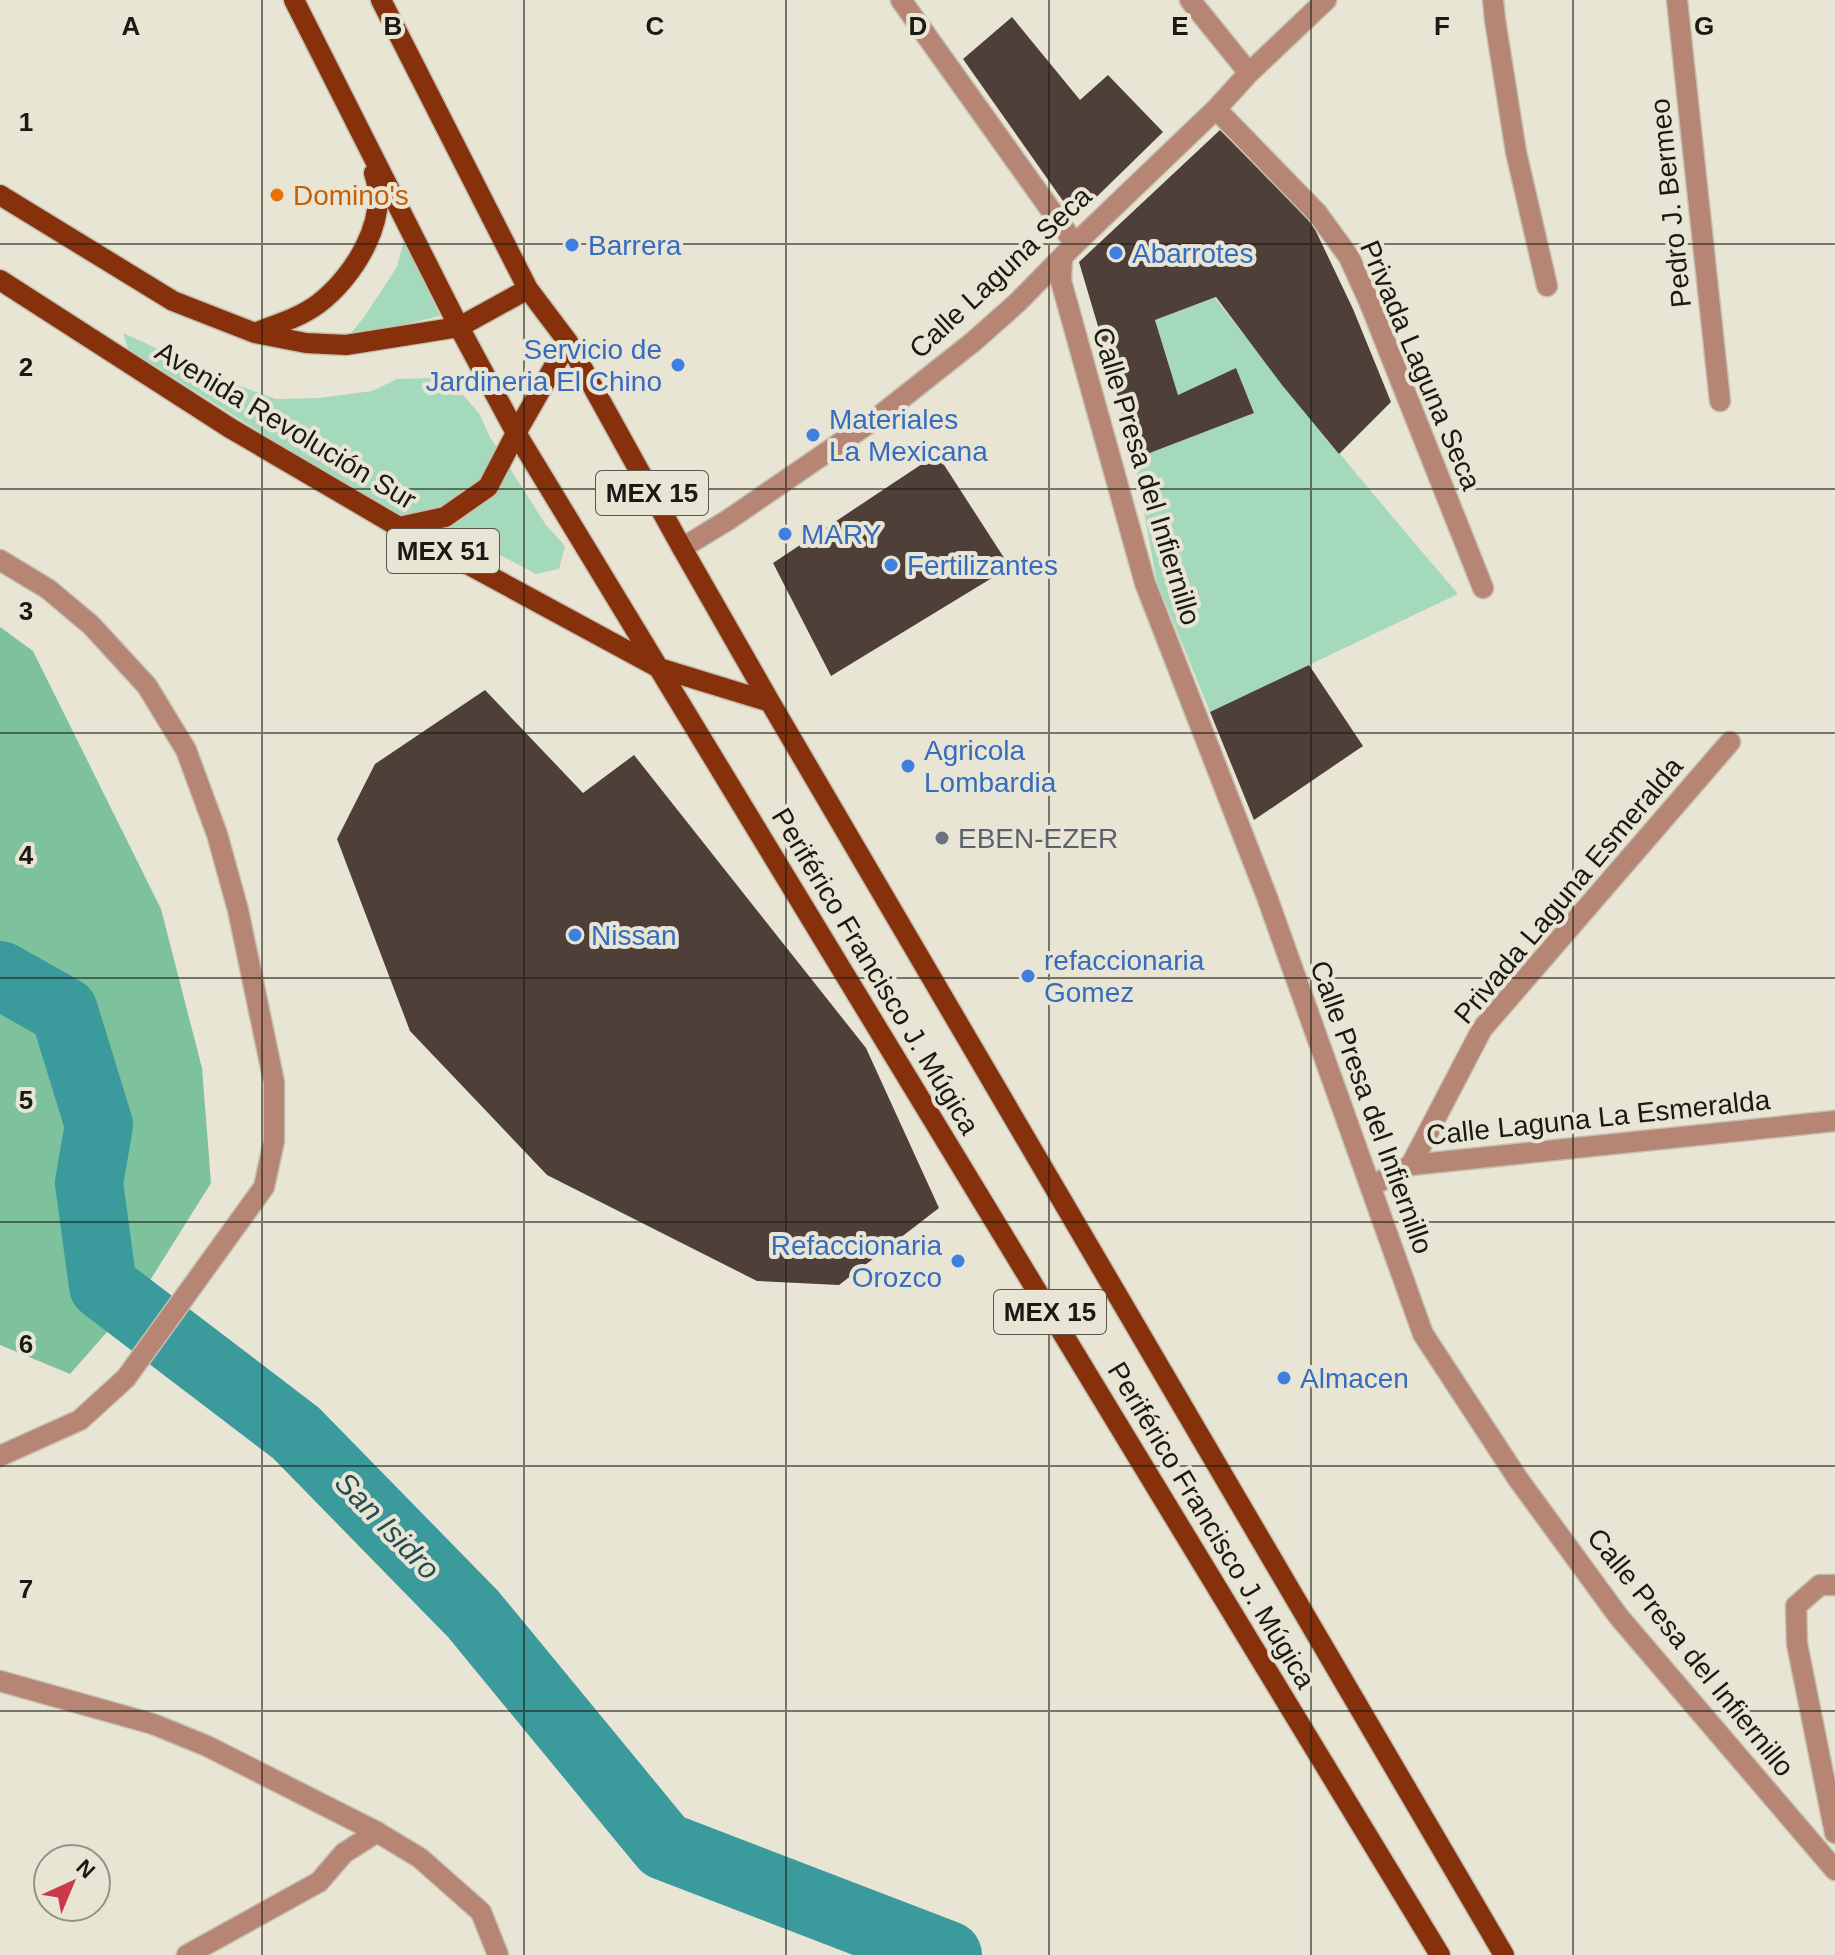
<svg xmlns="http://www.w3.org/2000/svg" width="1835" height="1955" font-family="Arial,sans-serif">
	<rect width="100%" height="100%" fill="#e9e5d4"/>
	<path fill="#a5d9bc" d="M404,240l36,76 -93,22 17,-21 33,-50z
		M1215,298c78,101 160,199 243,296l-248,118 -53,-130 -23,-123 120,-46 -18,-45 -58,27 -23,-75z
		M123,333l114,52 39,14 43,-1 53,-7 25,-12 35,-1 32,18 15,17 11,24 56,88 19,21 -6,23 -23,5 -59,-31 -39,-12 -62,-26 -248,-156z"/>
	<path fill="#7ec29d" d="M0,627l33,24 128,258 41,159 9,115 -67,107 -74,84 -70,-29z"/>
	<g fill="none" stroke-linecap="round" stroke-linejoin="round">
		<path stroke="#3b9a9c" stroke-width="68" d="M0,975l64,36 35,114 -10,58 14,103 193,147 177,181 191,232 284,109"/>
	</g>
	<path fill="#4e4038" d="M1012,17l68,83 28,-25 55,57 -88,86 -112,-159z
		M1220,130l91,91 42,88 38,93 -52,52 -57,-69 -66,-88 -61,23 23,75 58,-27 18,45 -120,46 -26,-99 -29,-98z
		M937,454l73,113 -179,109 -58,-113z
		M1309,665l54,81 -109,74 -44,-108z
		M485,690l98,103 51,-38 232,293 73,160 -100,77 -82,-4 -210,-106 -137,-144 -73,-192 38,-75z"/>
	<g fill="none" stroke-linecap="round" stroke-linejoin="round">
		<g stroke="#c4c0b1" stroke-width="23">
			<path id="minor" d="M901,0l174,244
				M1190,0l59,73
				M1493,0l2,20 21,132 31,134
				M1677,0l43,401
				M1216,109l101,104 32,44 20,44 114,287
				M1062,257l-1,24 84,302 122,314 156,437 95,145 101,138 216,253
				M682,548l46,-28 150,-103 95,-75 45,-40 57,-58 141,-135 33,-36 77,-73
				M1411,1165l71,-136 248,-287
				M1371,1186l40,-21 424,-44
				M1835,1585h-15l-24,21 1,38 38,189
				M187,1955l132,-73 25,-29 33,-21"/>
		</g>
		<g stroke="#c4c0b1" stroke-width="23">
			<path id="tertiary" d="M0,560l48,29 43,36 56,61 39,64 31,84 21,76 36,172v59l-10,46 -138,191 -46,42 -80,36
				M0,1681l153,43 54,22 170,86 43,26 61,54 17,43"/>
		</g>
		<g stroke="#c4c0b1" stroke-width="23">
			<path id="primary" d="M294,0l165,327 57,106 924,1522
				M381,0l147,289 40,53 114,206 88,154 734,1253
				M0,195l173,106 82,32 51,10 40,2 113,-18 69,-38
				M0,280l230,148 169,99 260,141 111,34
				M255,333c22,-9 44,-15 63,-29 36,-27 72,-85 56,-131
				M399,527l46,-10 43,-30 28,-54 52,-91"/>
		</g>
		<use href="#minor" stroke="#b78574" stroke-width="20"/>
		<use href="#tertiary" stroke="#b78574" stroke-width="20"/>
		<use href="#primary" stroke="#86310b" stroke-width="20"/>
	</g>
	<path fill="none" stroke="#1a1913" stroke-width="2" stroke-opacity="0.55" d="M262,0v1955M524,0v1955M786,0v1955M1049,0v1955M1311,0v1955M1573,0v1955M0,244h1835M0,489h1835M0,733h1835M0,978h1835M0,1222h1835M0,1466h1835M0,1711h1835"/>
	<circle fill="#e8710a" stroke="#e9e5d4" stroke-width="3" cx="277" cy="195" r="8"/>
	<g fill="#3f7fe0" stroke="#e9e5d4" stroke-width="3">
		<circle cx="572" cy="245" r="8"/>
		<circle cx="1116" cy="253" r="8"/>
		<circle cx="678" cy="365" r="8"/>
		<circle cx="813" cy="435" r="8"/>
		<circle cx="785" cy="534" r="8"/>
		<circle cx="891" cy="565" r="8"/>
		<circle cx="908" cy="766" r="8"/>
		<circle cx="575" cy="935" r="8"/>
		<circle cx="1028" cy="976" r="8"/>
		<circle cx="958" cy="1261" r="8"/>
		<circle cx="1284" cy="1378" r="8"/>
	</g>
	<circle fill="#6b7280" stroke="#e9e5d4" stroke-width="3" cx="942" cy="838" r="8"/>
	<g text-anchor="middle" stroke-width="8" stroke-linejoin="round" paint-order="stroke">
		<g fill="#e9e5d4" stroke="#58564d" stroke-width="2">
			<rect x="596" y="471" width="112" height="44" rx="6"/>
			<rect x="387" y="529" width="112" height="44" rx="6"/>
			<rect x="994" y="1290" width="112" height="44" rx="6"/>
		</g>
		<g font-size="26" font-weight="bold" fill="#1a1913">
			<text x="652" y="502">MEX 15</text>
			<text x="443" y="560">MEX 51</text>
			<text x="1050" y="1321">MEX 15</text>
		</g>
		<g font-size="28" fill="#c56008" stroke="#e9e5d4" text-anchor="start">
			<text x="293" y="205">Domino's</text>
		</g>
		<g font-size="28" fill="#1a1913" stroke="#e9e5d4">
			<text transform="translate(1670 203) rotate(-96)" y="10">Pedro J. Bermeo</text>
			<text transform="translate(1000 272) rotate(-43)" y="10">Calle Laguna Seca</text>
			<text transform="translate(1421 365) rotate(67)" y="10">Privada Laguna Seca</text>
			<text transform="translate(286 425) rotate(31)" y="10">Avenida Revolución Sur</text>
			<text transform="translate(1147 476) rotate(73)" y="10">Calle Presa del Infiernillo</text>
			<text transform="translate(1568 890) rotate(-50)" y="10">Privada Laguna Esmeralda</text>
			<text transform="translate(876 971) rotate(59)" y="10">Periférico Francisco J. Múgica</text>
			<text transform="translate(1372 1107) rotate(70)" y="10">Calle Presa del Infiernillo</text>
			<text transform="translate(1598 1117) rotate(-6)" y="10">Calle Laguna La Esmeralda</text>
			<text transform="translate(1212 1525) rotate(59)" y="10">Periférico Francisco J. Múgica</text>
			<text transform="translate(1691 1652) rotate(51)" y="10">Calle Presa del Infiernillo</text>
		</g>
		<g font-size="28" fill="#366cbe" stroke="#e9e5d4" text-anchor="start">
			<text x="588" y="255">Barrera</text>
			<text x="1132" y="263">Abarrotes</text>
			<text x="662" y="359" text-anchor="end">Servicio de<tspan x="662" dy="32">Jardineria El Chino</tspan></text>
			<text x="829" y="429">Materiales<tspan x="829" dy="32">La Mexicana</tspan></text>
			<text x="801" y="544">MARY</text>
			<text x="907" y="575">Fertilizantes</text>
			<text x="924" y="760">Agricola<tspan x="924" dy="32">Lombardia</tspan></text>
			<text x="591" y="945">Nissan</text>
			<text x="1044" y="970">refaccionaria<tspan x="1044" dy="32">Gomez</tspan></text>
			<text x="942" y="1255" text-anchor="end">Refaccionaria<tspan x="942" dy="32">Orozco</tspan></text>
			<text x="1300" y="1388">Almacen</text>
		</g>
		<g font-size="28" fill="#5b616d" stroke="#e9e5d4" text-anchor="start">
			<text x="958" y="848">EBEN-EZER</text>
		</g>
		<g font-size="30" font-style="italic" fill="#244e4f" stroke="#e9e5d4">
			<text transform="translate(387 1526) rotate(46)" y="10">San Isidro</text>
		</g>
	</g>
	<g font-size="26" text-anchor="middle" font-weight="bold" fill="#1a1913" stroke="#e9e5d4" stroke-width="8" stroke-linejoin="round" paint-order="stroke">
		<text x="131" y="35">A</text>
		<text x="393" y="35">B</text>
		<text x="655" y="35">C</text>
		<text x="918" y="35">D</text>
		<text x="1180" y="35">E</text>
		<text x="1442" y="35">F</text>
		<text x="1704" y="35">G</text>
		<text x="26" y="131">1</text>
		<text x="26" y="376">2</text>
		<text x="26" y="620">3</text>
		<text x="26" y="864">4</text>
		<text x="26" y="1109">5</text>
		<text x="26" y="1353">6</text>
		<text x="26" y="1598">7</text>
	</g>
	<g transform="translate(72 1883) rotate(44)"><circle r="38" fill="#e9e5d4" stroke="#969387" stroke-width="2"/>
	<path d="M0-6L14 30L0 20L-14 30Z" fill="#ca3a4a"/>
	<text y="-12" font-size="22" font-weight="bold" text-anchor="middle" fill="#1a1913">N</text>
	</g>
</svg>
